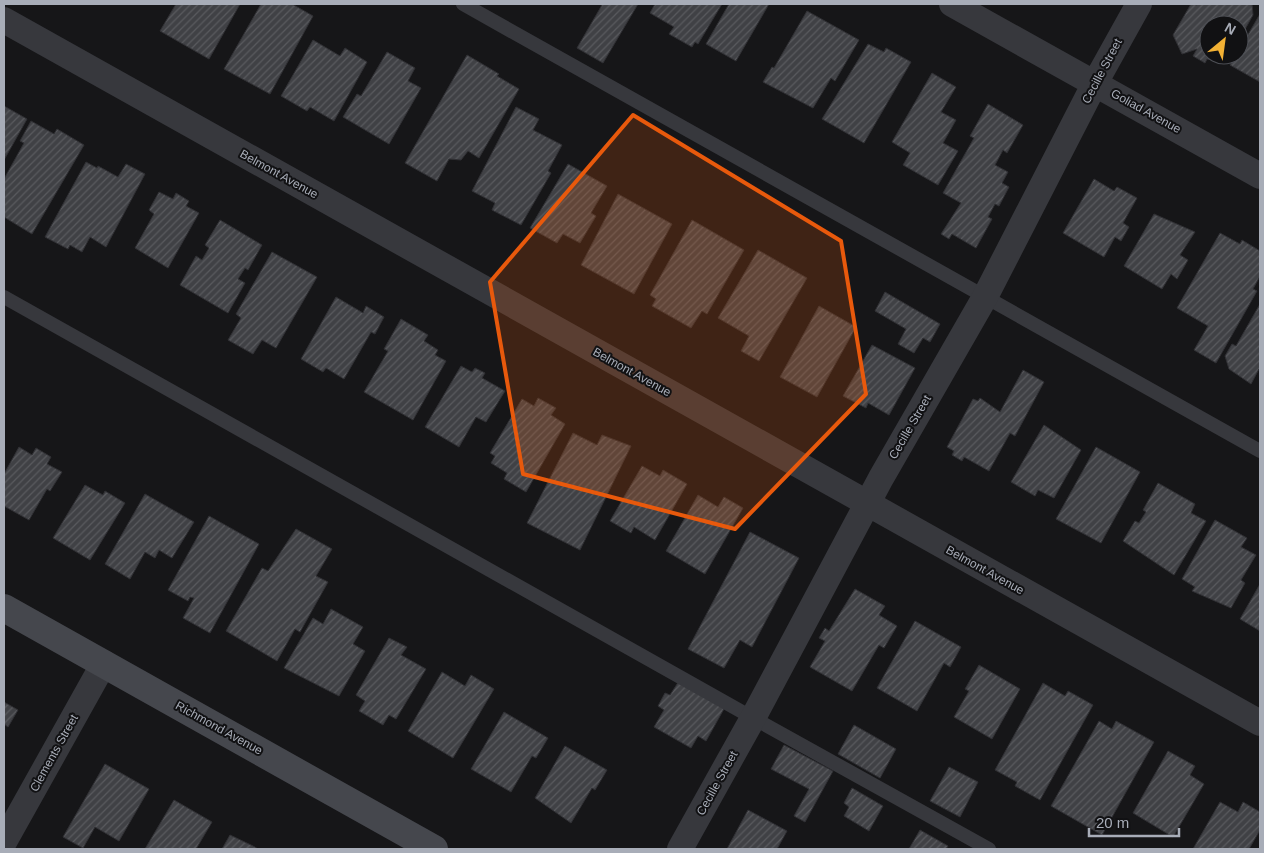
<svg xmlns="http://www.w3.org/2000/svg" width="1264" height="853" font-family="Helvetica,sans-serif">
	<defs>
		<pattern id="building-hatch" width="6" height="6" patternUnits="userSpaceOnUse" patternTransform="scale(1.25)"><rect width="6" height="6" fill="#404145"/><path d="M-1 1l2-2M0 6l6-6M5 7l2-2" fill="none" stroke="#595a5e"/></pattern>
	</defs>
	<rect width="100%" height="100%" fill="#161618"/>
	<path fill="url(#building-hatch)" stroke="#303034" d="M176,4h64l-31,55 -49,-28z
		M261,4h31l21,12 -43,78 -46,-25z
		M600,4h38l-35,59 -26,-15 25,-43z
		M655,4h67l-24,40 -3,-2 -3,5 -23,-13 5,-7 -24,-14z
		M729,4h40l-33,57 -30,-17z
		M1191,4l6,1 1,-1h54l1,11 -14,25v-15h-30v30h21l-8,7 -15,-3 -2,4 -12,-7 4,-7 -15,5 -9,-19z
		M807,11l52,29 -24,41 -4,-3 -18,30 -50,-26 9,-15 2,1z
		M1260,14v68l-30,-17 6,-10h3v-5z
		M313,40l27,16 5,-8 22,14 -33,59 -24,-14 -3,4 -26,-15z
		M868,44l16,8 2,-4 25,14 -47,81 -42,-24z
		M387,52l28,16 -7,13 13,7 -32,56 -46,-27 14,-23 4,2z
		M467,55l32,19 -2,2 22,13 -40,69 -11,-7 -7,9 -12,-1 -12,22 -32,-18z
		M932,73l24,14 -15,25 15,8 -13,23 15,8 -20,34 -35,-20 7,-12 -18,-11z
		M988,104l35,21 -16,28 -4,-3 -8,15 13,7 -6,11 7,4 -10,19 -4,-2 -7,13 4,2 -16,29 -24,-14 -3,5 -8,-5 20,-31 -18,-10 31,-55 -4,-2z
		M4,106l23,13 -23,41z
		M516,107l23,12 -6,11 29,15 -14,26 3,2 -30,52 -29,-15 3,-7 -23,-12z
		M31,121l23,13 3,-5 27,16 -52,89 -28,-17v-38l20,-36 -4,-2z
		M86,162l11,6 1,-2 20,11 8,-13 19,10 -39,73 -16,-10 -8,15 -12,-7 -2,4 -23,-12z
		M568,164l39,22 -16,27 5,3 -16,27 -17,-9 -6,9 -27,-15z
		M1094,179l20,12 3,-4 20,11 -14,25 6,4 -8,14 -6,-4 -11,20 -41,-24z
		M159,192l14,7 3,-6 13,8 -3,5 13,7 -31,55 -33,-20 19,-34 -5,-4z
		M618,194l54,30 -38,70 -53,-29z
		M1154,214l41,18 -15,23 8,5 -11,19 -6,-5 -9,15 -38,-23z
		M220,220l42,25 -14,25 -3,-2 -7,11 7,4 -17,30 -48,-28 16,-29 6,4 7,-12 -4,-3z
		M692,220l52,30 -37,64 -5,-3 -11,17 -39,-22 4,-7 -6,-4z
		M1220,233l20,11 2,-4 18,11v25l-7,13 4,2 -41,72 -22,-13 14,-24 -31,-18z
		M758,250l49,28 -48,83 -18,-10 8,-15 -31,-18z
		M272,252l45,25 -41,71 -14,-8 -9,14 -25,-14 13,-22 -5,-4z
		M885,292l55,32 -10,18 -7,-4 -9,15 -16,-9 8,-15 -31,-18z
		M336,297l27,16 3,-7 18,11 -9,17 -4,-2 -27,47 -18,-11 -3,4 -22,-13z
		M1260,304v66l-1,-1 -8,15 -22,-15 -4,-13 7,-12 4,2z
		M819,306l37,21 -39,70 -37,-20z
		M401,319l27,16 -4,6 14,9 -3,5 11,6 -33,59 -49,-28 24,-41 -4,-2z
		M872,345l43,23 -26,47 -21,-12 -2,5 -23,-12z
		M461,366l11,6 3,-4 10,5 -3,5 23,13 -19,31 -10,-5 -17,30 -34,-20z
		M1023,370l21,12 -29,54 -5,-3 -21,38 -25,-14 -2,4 -10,-6 2,-4 -7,-4 26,-48 5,2 2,-3 20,14z
		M538,398l18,10 -5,7 14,9 -39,68 -22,-13 3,-6 -16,-10 4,-7 -5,-3 32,-54 12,7z
		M1044,425l37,25 -27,48 -16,-8 -3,6 -24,-14z
		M573,433l24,12 5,-10 29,11 -51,104 -53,-27z
		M19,447l13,8 4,-7 15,9 -4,7 15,8 -12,19 -3,-2 -18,31 -25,-14v-32z
		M1096,447l44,25 -39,71 -45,-24z
		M642,466l18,10 3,-6 24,14 -32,56 -21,-13 -3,6 -21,-12z
		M1158,483l37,21 -4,9 15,8 -32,54 -51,-34 12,-20 4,2 7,-11 -3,-2z
		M85,485l18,10 2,-4 20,12 -35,57 -37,-22z
		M145,494l49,28 -22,36 -13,-8 -4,8 -10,-6 -15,27 -25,-15z
		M698,495l20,12 6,-10 19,11 -38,66 -39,-23z
		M209,516l50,28 -49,89 -27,-15 11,-20 -4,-1 -2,4 -20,-11z
		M1215,520l32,18 -6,9 15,8 -15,25 4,3 -14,25 -39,-17 3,-4 -13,-8z
		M296,529l36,20 -16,27 12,6 -28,50 -5,-3 -18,32 -51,-30 36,-63 6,3z
		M750,532l49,26 -47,89 -12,-7 -16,28 -36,-19z
		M1260,584v47l-20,-12z
		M855,589l30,17 -6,9 18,11 -13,22 -5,-3 -27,46 -42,-24 15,-26 -6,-3 6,-10 4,3z
		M331,609l32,18 -10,17 12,7 -26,45 -55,-28 29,-50 10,6z
		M915,621l46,26 -11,20 -6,-4 -27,48 -40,-23z
		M389,638l18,9 -6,8 25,14 -30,50 -7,-4 -6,10 -24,-14 6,-10 -9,-6z
		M979,665l41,24 -28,50 -38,-22 15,-26 -4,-2z
		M442,672l23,14 6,-11 23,14 -41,69 -45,-27z
		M679,681l46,26 -19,34 -8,-5 -7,12 -37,-21 10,-17 -6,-4 7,-13 5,2z
		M1043,683l22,13 3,-5 25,14 -53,95 -25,-14 2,-4 -22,-12z
		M4,702l14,8 -10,17 -4,-3z
		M504,712l44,26 -12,20 -4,-2 -21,36 -40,-23z
		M1099,721l13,8 4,-8 38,21 -52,93 -51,-29z
		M854,725l42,24 -16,29 -42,-24z
		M784,745l49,26 -28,51 -11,-6 15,-27 -38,-20z
		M565,746l42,24 -12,20 -3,-2 -21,35 -36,-25z
		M1168,751l27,15 -5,9 14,9 -31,53 -40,-24z
		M105,764l44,25 -30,52 -24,-14 -12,21 -20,-11z
		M949,767l29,15 -18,35 -30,-16z
		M852,788l31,18 -14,25 -25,-15 5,-9 -5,-4z
		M174,800l38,22 -16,27h-51z
		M1220,802l18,10 5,-10 17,10v18l-11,19h-56z
		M748,810l39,21 -10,18h-50z
		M920,830l28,16 -2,3h-37z
		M230,835l23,11 5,3h-36z"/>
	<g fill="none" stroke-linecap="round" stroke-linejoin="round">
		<path stroke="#37383d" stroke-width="14" d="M463,4l797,447
			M4,297l749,421 236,131"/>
		<path stroke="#37383d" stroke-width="26" d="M952,4l308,172
			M4,20l1256,703
			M4,842l100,-179
			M680,849l73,-131 128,-240 104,-181 110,-214 44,-79"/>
		<path stroke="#45474d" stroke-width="28" d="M4,608l430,241"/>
	</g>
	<path fill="#e8590c" fill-opacity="0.2" stroke="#e8590c" stroke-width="4" stroke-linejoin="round" d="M633,115l208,126 25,153 -131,135 -212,-55 -33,-192z"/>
	<g text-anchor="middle" stroke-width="4" stroke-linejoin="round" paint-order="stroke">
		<g font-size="12" fill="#a8adb8" stroke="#111113">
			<text transform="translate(1102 71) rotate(-62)" y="4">Cecille Street</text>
			<text transform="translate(1146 111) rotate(29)" y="4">Goliad Avenue</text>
			<text transform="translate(279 174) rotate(29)" y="4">Belmont Avenue</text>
			<text transform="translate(632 372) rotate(29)" y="4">Belmont Avenue</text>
			<text transform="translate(910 427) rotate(-60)" y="4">Cecille Street</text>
			<text transform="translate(985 570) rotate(29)" y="4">Belmont Avenue</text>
			<text transform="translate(219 728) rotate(29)" y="4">Richmond Avenue</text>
			<text transform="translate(54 753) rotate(-61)" y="4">Clements Street</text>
			<text transform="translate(717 783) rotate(-61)" y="4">Cecille Street</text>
		</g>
	</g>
	<rect width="1264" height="853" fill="none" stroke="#a8adb8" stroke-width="10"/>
	<g transform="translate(1224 40) rotate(29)"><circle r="24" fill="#111113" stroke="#4d4f55"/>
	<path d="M0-4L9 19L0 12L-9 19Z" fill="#f2b134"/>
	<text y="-8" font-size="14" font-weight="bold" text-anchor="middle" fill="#a8adb8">N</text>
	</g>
	<path d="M1089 828v8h90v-8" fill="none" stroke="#a8adb8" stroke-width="2.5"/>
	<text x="1096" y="828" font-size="15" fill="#a8adb8" stroke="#111113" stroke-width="4" paint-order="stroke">20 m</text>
</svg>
